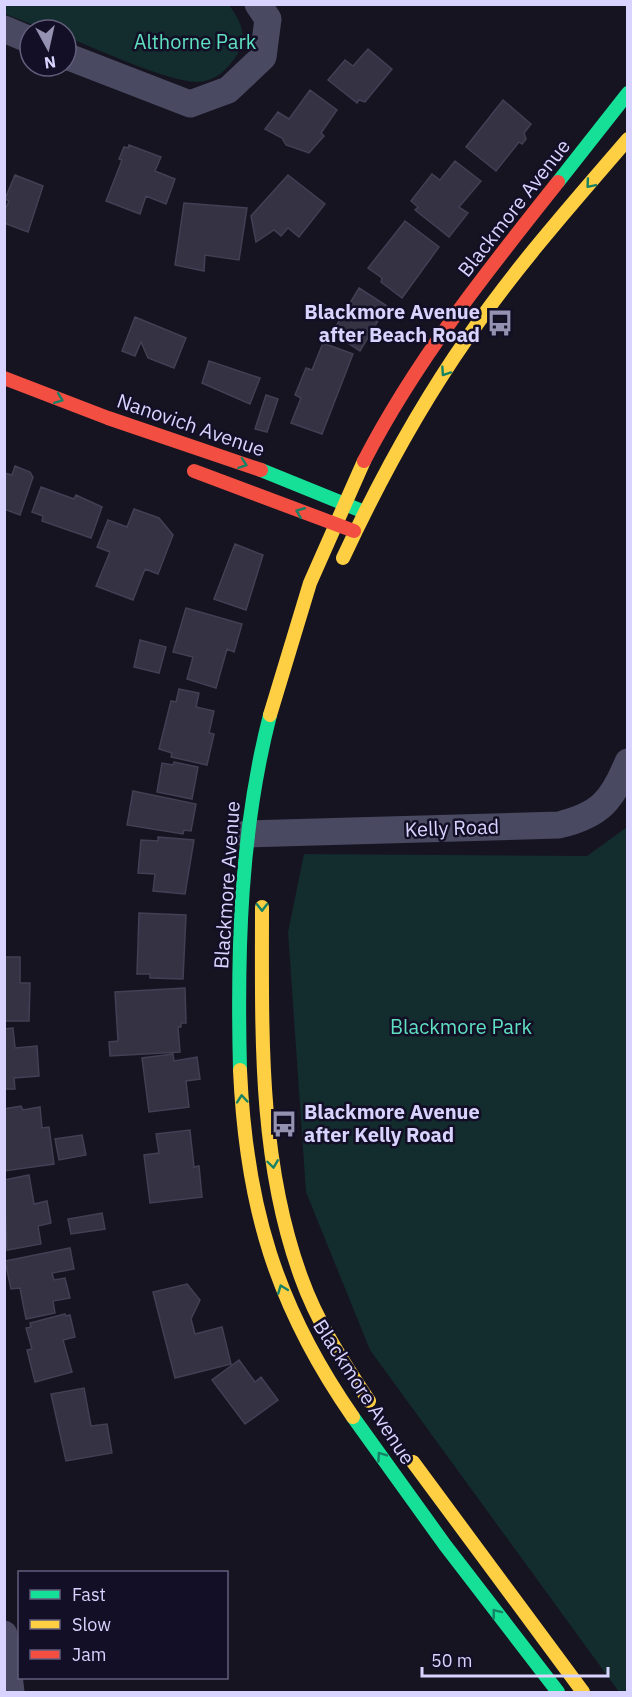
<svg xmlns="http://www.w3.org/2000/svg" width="632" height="1697" font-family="'IBM Plex Sans',sans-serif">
	<rect width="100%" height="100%" fill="#161421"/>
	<path fill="#132c2d" d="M4,5h225c11,15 20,31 8,50 -9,13 -21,27 -40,27 -32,-1 -99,-33 -131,-45v-7h-19l-42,-16z
		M627,827l1,865h-9l-249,-342 -64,-158 -18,-260 16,-78 283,2z"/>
	<path fill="#343243" stroke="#433f54" stroke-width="1.5" d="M368,49l24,20 -27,33 -6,-2 -2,3 -29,-23 17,-20 8,6z
		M310,90l27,20 -16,23 3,3 -15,17 -23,-8 -4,-7 -17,-9 13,-17 11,7z
		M503,100l28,24 -7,9 2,6 -4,5 -3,-2 -23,29 -30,-24z
		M129,145l32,12 -6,14 20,8 -9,25 -20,-8 -6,18 -34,-13 16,-41 -3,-1 5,-12 4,1z
		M455,161l26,20 -22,26 9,6 -19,24 -34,-27 3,-3 -7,-6 21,-27 8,6z
		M15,175l28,11 -15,46 -24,-9v-11l5,-11 -4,-2z
		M288,175l37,29 -26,33 -11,-9 -7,8 -7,-6 -18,12 -5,-26z
		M184,203l63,5 -8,52 -34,-5 -1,16 -29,-6z
		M405,221l34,26 -37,51 -21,-16 1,-4 -14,-10z
		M359,288l28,18 -27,45 -28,-18z
		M135,317l51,21 -12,30 -26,-10 -7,-16 -6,14 -13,-5z
		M323,343l30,11 -31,80 -31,-11 10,-25 -6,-3 11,-27 6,2z
		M209,361l51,17 -10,26 -48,-21z
		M266,395l12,4 -11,33 -12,-3z
		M15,466l15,6 3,5 -13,38 -16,-6v-36l8,2z
		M41,487l33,12 2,-4 26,12 -11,31 -49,-17 1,-5 -11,-4z
		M134,509l25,9 14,17 -15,39 -13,-5 -12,31 -37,-14 14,-34 -13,-5 11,-27 19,7z
		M235,544l28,11 -17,55 -32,-11z
		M186,608l56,16 -8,28 -7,-3 -11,39 -29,-9 6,-22 -20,-5z
		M140,640l26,7 -7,26 -25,-6z
		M179,689l20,4 -3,14 18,4 -5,22 5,1 -7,31 -36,-8 1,-4 -13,-4 12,-48 5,1z
		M174,762l24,5 -6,32 -35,-7 5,-29 11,2z
		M133,791l63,13 -5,27 -7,-1 -1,4 -56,-9z
		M158,837l36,3 -9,54 -32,-3 2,-17 -17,-1 3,-33 17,1z
		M139,913l47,2 -3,64 -33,-1v-4h-13z
		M4,957h16v26h10l-1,38h-25z
		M185,988l1,35h-5v4h-3l2,25 -70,4 -1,-14 9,-1 -3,-49z
		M13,1028l2,20 22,-2 2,30 -25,2 1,11h-11v-60z
		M173,1054l1,7 23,-4 3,22 -14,2 3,26 -40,5 -7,-54z
		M21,1106l2,4 17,-3 2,21 7,-1 5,37 -50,7v-62z
		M190,1130l4,37 5,-1 3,31 -52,6 -6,-48 15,-2 -3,-19z
		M82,1135l4,20 -27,5 -4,-21z
		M29,1175l5,29 13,-3 4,22 -13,3 3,18 -34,6 -3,-70z
		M102,1213l3,16 -34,5 -3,-15z
		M70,1248l4,21 -22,4 2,7 11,-2 5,20 -17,3 2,12 -29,6 -6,-31 -9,1 -6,-28z
		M187,1284l13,16 -9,19 4,15 27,-7 9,37 -56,14 -22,-86z
		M65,1314l1,2 4,-1 5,22 -12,3 9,32 -37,10 -8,-32 5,-1 -6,-21 5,-1 -1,-4z
		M239,1360l16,22 6,-5 17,23 -33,24 -33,-44z
		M84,1388l7,38 16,-2 5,29 -46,8 -15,-67z"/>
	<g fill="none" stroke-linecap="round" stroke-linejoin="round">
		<path stroke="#4a4962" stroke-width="27" d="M4,29l26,11
			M66,56l124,48 38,-14 35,-33 5,-38 -10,-15
			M246,834l313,-9c41,-10 53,-24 69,-63
			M4,1634l7,58"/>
		<path stroke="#16e098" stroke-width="14" d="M558,182l70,-89
			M261,470l101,41
			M240,1070c-3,-119 0,-238 30,-355
			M353,1417l92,128 113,147"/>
		<path stroke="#ffcf43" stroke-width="14" d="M343,558c36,-77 76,-151 125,-221 48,-70 105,-134 160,-198
			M270,715l40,-132 54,-122
			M262,907c0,124 -4,252 39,370 16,45 42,85 68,124
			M240,1070c6,136 36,236 113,347
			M413,1462l170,230"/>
		<path stroke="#f24e42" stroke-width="14" d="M4,378l104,40 153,52
			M364,461c52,-101 124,-191 194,-279
			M194,471l160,60"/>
	</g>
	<defs><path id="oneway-chevron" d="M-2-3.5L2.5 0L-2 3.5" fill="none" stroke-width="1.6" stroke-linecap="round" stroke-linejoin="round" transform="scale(1.5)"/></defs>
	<g stroke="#158265">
		<use href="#oneway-chevron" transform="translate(590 184) rotate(130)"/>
		<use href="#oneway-chevron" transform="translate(445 372) rotate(124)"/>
		<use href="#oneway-chevron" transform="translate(59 399) rotate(21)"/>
		<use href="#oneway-chevron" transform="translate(243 464) rotate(19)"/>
		<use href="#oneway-chevron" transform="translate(300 512) rotate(-158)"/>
		<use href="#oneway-chevron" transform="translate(262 907) rotate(89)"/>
		<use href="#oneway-chevron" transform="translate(242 1099) rotate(-95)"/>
		<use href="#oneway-chevron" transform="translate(273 1164) rotate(82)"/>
		<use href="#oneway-chevron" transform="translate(282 1289) rotate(-111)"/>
		<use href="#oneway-chevron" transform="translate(381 1456) rotate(-125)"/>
		<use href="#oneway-chevron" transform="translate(496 1613) rotate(-128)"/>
	</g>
	<defs>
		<g id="bus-bare" transform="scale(2.07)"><path d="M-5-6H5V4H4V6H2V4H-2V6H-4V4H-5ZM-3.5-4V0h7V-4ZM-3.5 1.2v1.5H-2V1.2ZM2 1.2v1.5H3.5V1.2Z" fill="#9591b1" stroke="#130f26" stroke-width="2.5" paint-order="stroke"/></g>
	</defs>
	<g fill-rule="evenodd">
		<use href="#bus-bare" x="500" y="323"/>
		<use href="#bus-bare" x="284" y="1124"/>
	</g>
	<g text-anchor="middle" stroke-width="5" stroke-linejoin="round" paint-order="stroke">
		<g font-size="20" fill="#5fe0c0" stroke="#130f26">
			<text x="195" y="49">Althorne Park</text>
			<text x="461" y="1034">Blackmore Park</text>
		</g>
		<g font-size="20" fill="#d9d4ff" stroke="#130f26">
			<text transform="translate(514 208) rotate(-52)" y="7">Blackmore Avenue</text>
			<text transform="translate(191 425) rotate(19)" y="7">Nanovich Avenue</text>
			<text transform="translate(452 828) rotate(-2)" y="7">Kelly Road</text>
			<text transform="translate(227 885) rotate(-86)" y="7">Blackmore Avenue</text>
			<text transform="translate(364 1392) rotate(57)" y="7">Blackmore Avenue</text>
		</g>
		<g font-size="20" font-weight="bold" fill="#d9d4ff" stroke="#130f26" text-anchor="end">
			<text x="480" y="319">Blackmore Avenue<tspan x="480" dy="23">after Beach Road</tspan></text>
			<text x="304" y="1119" text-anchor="start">Blackmore Avenue<tspan x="304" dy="23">after Kelly Road</tspan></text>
		</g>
	</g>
	<rect width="632" height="1697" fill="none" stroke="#d9d4ff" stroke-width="12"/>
	<rect x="18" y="1571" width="210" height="108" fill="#130f26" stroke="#625e7d" stroke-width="1.5"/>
	<rect x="30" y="1590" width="30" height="9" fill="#16e098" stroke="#625e7d" stroke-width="1.5"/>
	<text x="72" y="1601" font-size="18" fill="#d9d4ff">Fast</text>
	<rect x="30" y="1620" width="30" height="9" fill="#ffcf43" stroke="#625e7d" stroke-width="1.5"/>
	<text x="72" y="1631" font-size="18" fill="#d9d4ff">Slow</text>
	<rect x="30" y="1650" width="30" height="9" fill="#f24e42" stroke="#625e7d" stroke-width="1.5"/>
	<text x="72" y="1661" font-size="18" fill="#d9d4ff">Jam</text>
	<g transform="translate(48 48) rotate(172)"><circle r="28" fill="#130f26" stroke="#625e7d" stroke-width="1.5"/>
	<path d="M0-4.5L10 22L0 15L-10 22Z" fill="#9591b1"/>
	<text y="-9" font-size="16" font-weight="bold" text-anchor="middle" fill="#d9d4ff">N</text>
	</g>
	<path d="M422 1667v9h186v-9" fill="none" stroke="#d9d4ff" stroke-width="3"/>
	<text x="431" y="1667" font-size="18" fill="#d9d4ff" stroke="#130f26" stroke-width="4.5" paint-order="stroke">50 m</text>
</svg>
